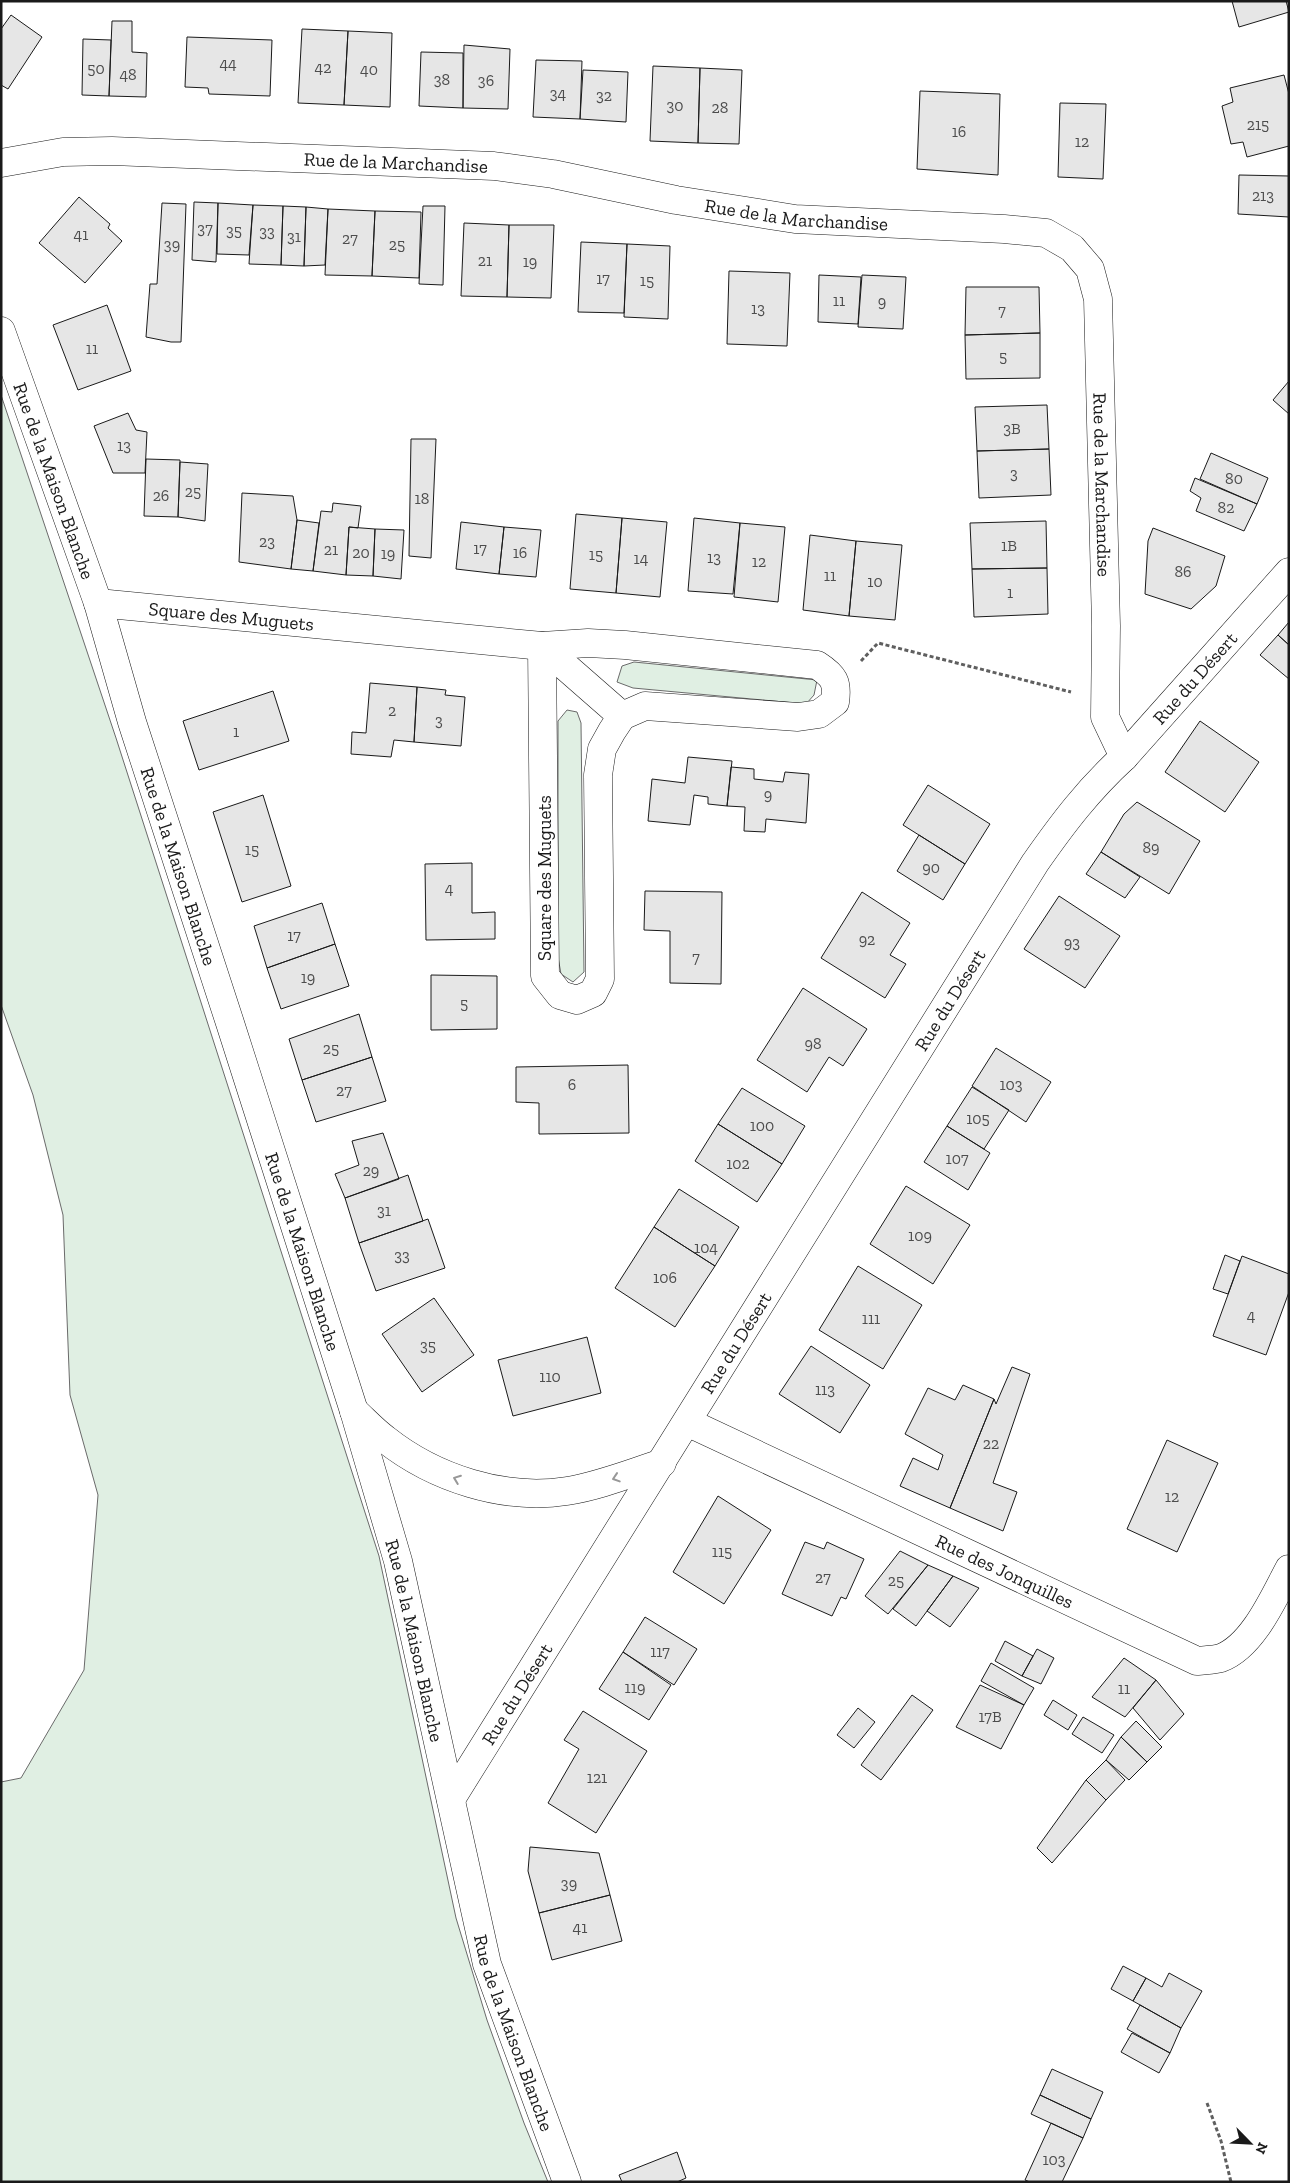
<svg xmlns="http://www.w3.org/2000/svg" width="1290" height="2183" font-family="'Zilla Slab',serif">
	<rect width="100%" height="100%" fill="#fff"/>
	<path fill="#e0efe3" stroke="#6a6a6a" d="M1,395l115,343 263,818 77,362 31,102 37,103 24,59h-547v-400l20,-4 63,-108 14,-175 -28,-100 -7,-180 -30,-120 -32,-90z
		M634,662l183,18 -3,15 -8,9 -173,-16 -16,-6 5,-16z
		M567,710l10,2 4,11 3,249 -11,10 -12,-8 -3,-17v-236z"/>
	<path fill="#e6e6e6" stroke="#1a1a1a" d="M1232,1h54l3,11 -50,15z
		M11,15l31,22 -34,52 -7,-4v-56z
		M112,21h20v31l15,1 -1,44 -37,-1z
		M302,29l46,2 -4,74 -46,-2z
		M348,31l44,2 -2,74 -46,-2z
		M187,37l85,3 -2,56 -61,-2 -1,-6 -23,-1z
		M83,39l28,1 -2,56 -27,-1z
		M464,45l46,4 -2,60 -45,-1z
		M421,52l42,1v55l-44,-2z
		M536,60l46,1 -2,58 -47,-2z
		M653,66l47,2 -2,75 -48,-2z
		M700,68l42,2 -3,74 -41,-1z
		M583,70l45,2 -2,50 -46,-3z
		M1284,75l5,19v52l-42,11 -4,-15 -12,2 -9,-38 11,-4 -3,-14z
		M920,91l80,3 -2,81 -81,-6z
		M1060,103l46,1 -3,75 -45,-2z
		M1239,175l50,1v41l-51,-3z
		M79,197l31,27 -2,4 14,13 -37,42 -46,-40z
		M194,202l24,1 -2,59 -24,-2z
		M162,203l24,1 -5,138h-10l-25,-5 4,-53h7z
		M218,203l35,2 -4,50 -32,-1z
		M253,205l30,1 -2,59 -32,-1z
		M283,206l23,1 -2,59 -23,-1z
		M423,206h22l-2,79 -24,-1z
		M306,207l22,2 -3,56 -21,1z
		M328,209l47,2 -3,65 -47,-1z
		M375,211l46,1 -2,66 -47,-2z
		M464,223l45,2 -2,72 -46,-1z
		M509,225h45l-3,73 -44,-1z
		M581,242l46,2 -3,69 -46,-1z
		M627,244l43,2 -2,73 -44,-2z
		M729,271l61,2 -3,73 -60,-2z
		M819,275l42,2 -3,47 -40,-2z
		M862,275l44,2 -3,52 -45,-2z
		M966,287h73l1,46 -75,2z
		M107,305l24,66 -53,19 -25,-65z
		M1040,333v45l-74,1 -1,-44z
		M1289,381v33l-16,-14z
		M1047,405l2,44 -72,2 -2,-44z
		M128,413l8,17 11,2 -2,41h-32l-19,-47z
		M411,439h25l-5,119 -22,-2z
		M1049,449l2,46 -72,3 -2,-47z
		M1211,453l57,25 -11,26 -57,-25z
		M146,459l34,1 -2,57 -34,-1z
		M180,462l28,2 -3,57 -27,-4z
		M1195,478l62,26 -13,27 -48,-20 5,-13 -11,-7z
		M242,493l51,3 4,24 -6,49 -52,-7z
		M333,503l28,3 -3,22 -9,-1 -3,48 -33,-4 8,-60 11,1z
		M576,514l46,4 -6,75 -46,-4z
		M622,518l45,4 -7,75 -44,-4z
		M694,518l46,5 -7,71 -45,-3z
		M297,520l22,3 -6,48 -22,-2z
		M1046,521l1,47 -75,1 -2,-46z
		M461,522l43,5 -5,47 -43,-5z
		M740,523l45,4 -7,75 -44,-5z
		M349,527l26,2 -2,47 -27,-1z
		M504,527l37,3 -5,47 -37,-3z
		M1153,528l72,28 -9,30 -25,23 -46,-15 3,-53z
		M375,529l29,1 -3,49 -28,-3z
		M810,535l46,6 -7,75 -46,-6z
		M856,541l46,4 -7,75 -46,-4z
		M1047,568l1,46 -74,3 -2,-48z
		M1289,622v23l-11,-10z
		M1278,635l11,10v34l-29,-24z
		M370,683l47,4 -3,55 -20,-2 -3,17 -40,-3 1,-22 14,1z
		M417,687l29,3 -1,5 20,2 -4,49 -47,-4z
		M273,691l16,50 -90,29 -16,-49z
		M1200,721l59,41 -34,50 -60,-40z
		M688,757l44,4 -5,45 -19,-2v-7l-14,-2 -4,30 -42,-4 4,-42 33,4z
		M731,767l23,2v10l29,3 2,-10 24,2 -3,49 -40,-4 -1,13 -21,-1 1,-24 -18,-1z
		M928,785l62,39 -25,40 -62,-39z
		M263,795l28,91 -49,16 -29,-90z
		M1137,802l63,39 -31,53 -68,-42 23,-38z
		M919,835l46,29 -22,36 -46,-29z
		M1101,852l39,25 -15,21 -39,-24z
		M472,863v50l23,-1v27l-69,1 -1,-76z
		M645,891l77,1 -1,92 -51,-1v-52l-26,-1z
		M862,892l48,31 -20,32 16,9 -21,34 -64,-40z
		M1059,896l61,40 -35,52 -61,-39z
		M322,903l13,41 -68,24 -13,-42z
		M335,944l14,42 -68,23 -14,-41z
		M431,975l66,1v53l-66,1z
		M803,988l64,41 -24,37 -14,-9 -22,35 -50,-32z
		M359,1014l13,43 -70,23 -13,-41z
		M996,1048l55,34 -25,40 -54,-36z
		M372,1057l14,44 -70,21 -14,-42z
		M628,1065l1,68 -90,1v-31l-23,-1v-35z
		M972,1087l37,23 -25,39 -37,-23z
		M742,1088l63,38 -23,38 -64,-40z
		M718,1124l64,40 -25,38 -62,-41z
		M947,1126l43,27 -22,37 -44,-28z
		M383,1133l16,46 -54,19 -10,-24 24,-9 -7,-24z
		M408,1175l15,46 -64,22 -14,-45z
		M906,1186l64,39 -37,59 -63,-40z
		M679,1189l60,38 -24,39 -61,-39z
		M428,1219l17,49 -69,23 -17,-48z
		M654,1227l61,39 -40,61 -60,-39z
		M1225,1255l15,6 -12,33 -15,-5z
		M1242,1256l47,18v18l-23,63 -53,-19z
		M858,1266l64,39 -39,64 -64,-39z
		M434,1298l40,57 -52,37 -40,-58z
		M587,1337l14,56 -88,23 -15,-56z
		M811,1346l59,39 -30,48 -61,-39z
		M1012,1367l18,7 -37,109 24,9 -14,39 -53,-23 44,-109 2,5z
		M963,1385l31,14 -44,109 -50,-22 13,-28 25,12 5,-15 -38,-21 23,-46 27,12z
		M1167,1440l51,23 -41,89 -50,-23z
		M718,1496l53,34 -47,74 -51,-32z
		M805,1542l19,7 3,-7 37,17 -18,40 -5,-2 -9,19 -50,-22z
		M900,1551l28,14 -40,49 -23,-18z
		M928,1565l25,11 -37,50 -23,-17z
		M953,1576l26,12 -29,39 -23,-16z
		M645,1617l52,32 -23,36 -51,-33z
		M1005,1641l28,15 -11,20 -27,-15z
		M1037,1649l17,9 -13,26 -19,-8z
		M623,1652l48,33 -22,35 -50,-31z
		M1124,1658l32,22 -31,37 -33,-20z
		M991,1663l43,25 -10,17 -43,-24z
		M1156,1680l28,34 -24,26 -27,-32z
		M980,1685l44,20 -23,44 -45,-22z
		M912,1695l21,15 -52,70 -20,-15z
		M1053,1700l24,15 -9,15 -24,-15z
		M858,1708l17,14 -21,26 -17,-13z
		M583,1711l64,40 -51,82 -48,-30 31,-54 -15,-9z
		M1083,1717l31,18 -12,18 -30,-19z
		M1136,1721l26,26 -15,15 -26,-25z
		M1121,1737l26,25 -18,18 -23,-20z
		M1106,1760l19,20 -19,20 -20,-20z
		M1086,1780l20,20 -54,63 -15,-15z
		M530,1847l69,6 11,42 -71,18 -11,-42z
		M610,1895l12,46 -70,19 -13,-47z
		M1123,1966l23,12 -13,23 -22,-12z
		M1169,1973l33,18 -21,37 -48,-27 13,-23 16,9z
		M1140,2005l41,23 -11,25 -43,-24z
		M1132,2033l38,20 -11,20 -38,-21z
		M1052,2069l51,23 -12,27 -51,-24z
		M1040,2095l51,24 -8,19 -52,-24z
		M1051,2123l32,15 -21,44h-32l-5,-2z
		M677,2152l9,26 -9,4h-55l-3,-7z"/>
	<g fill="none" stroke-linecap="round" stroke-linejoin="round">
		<g stroke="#1a1a1a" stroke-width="29">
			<g id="street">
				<path id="s1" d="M1,163l62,-11 49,-1 382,15 59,8 123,26 119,19 209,10 42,4 26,15 18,21 8,30 8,327 -1,91 19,40"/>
				<path id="s2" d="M1,331l97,272 34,119 98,301 124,388 44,150 89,403 80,218"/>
				<path id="s3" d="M98,603l444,43 80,70"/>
				<path d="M588,643l37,2 192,20c17,11 21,17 18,37l-16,12 -21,3 -153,-11 -23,10 -10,15 -10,18 -4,26 2,204 -7,14 -16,7 -17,-5 -15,-19 -3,-330z"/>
				<path d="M354,1411c10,9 20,20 31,28 49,39 119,62 182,52 32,-5 64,-18 95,-28"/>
				<path id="s4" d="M687,1422l510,239c8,-1 17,-1 24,-3 32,-12 53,-61 68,-89"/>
				<path id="s5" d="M451,1799l584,-936c28,-40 53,-73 89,-106l165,-185"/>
			</g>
		</g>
		<path stroke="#5f5f5f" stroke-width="3" stroke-dasharray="4 2.5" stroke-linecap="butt" d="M861,661l17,-18 193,49
			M1207,2103l14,38 10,41"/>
		<use href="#street" stroke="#fff" stroke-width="28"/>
	</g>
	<defs><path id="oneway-chevron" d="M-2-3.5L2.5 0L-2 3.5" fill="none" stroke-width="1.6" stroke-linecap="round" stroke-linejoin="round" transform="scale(1.25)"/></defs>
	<g stroke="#989898">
		<use href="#oneway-chevron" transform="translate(616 1478) rotate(162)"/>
		<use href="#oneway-chevron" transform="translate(457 1479) rotate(-159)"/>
	</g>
	<g text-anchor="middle" stroke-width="4" stroke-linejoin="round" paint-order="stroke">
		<g font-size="16" fill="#4d4d4d">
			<text x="228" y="69">44</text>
			<text x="323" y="73">42</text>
			<text x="96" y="74">50</text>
			<text x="369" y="75">40</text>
			<text x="128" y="80">48</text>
			<text x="442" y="85">38</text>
			<text x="486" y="86">36</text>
			<text x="558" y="99">34</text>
			<text x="604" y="101">32</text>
			<text x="675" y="111">30</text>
			<text x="720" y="113">28</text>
			<text x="1258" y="130">215</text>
			<text x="959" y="137">16</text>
			<text x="1082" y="147">12</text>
			<text x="1263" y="201">213</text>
			<text x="205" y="234">37</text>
			<text x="234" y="236">35</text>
			<text x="267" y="237">33</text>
			<text x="81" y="240">41</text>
			<text x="294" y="242">31</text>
			<text x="350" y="244">27</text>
			<text x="172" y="250">39</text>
			<text x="397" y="250">25</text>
			<text x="485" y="266">21</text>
			<text x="530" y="267">19</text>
			<text x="603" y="284">17</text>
			<text x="647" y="286">15</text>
			<text x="839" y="306">11</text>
			<text x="882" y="307">9</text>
			<text x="758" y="314">13</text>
			<text x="1002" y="316">7</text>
			<text x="92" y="354">11</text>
			<text x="1003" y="362">5</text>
			<text x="1012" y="434">3B</text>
			<text x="124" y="451">13</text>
			<text x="1014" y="479">3</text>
			<text x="1234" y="484">80</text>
			<text x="193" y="497">25</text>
			<text x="161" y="501">26</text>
			<text x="422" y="504">18</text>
			<text x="1226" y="513">82</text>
			<text x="267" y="547">23</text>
			<text x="1009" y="551">1B</text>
			<text x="480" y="554">17</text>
			<text x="331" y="555">21</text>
			<text x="361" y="558">20</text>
			<text x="520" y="558">16</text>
			<text x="388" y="559">19</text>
			<text x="596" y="560">15</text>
			<text x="714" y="563">13</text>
			<text x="641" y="564">14</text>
			<text x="759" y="567">12</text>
			<text x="1183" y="577">86</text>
			<text x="830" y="581">11</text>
			<text x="875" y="587">10</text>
			<text x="1010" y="598">1</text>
			<text x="392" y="716">2</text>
			<text x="439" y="726">3</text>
			<text x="236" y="737">1</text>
			<text x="768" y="800">9</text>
			<text x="1151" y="853">89</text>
			<text x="252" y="855">15</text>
			<text x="931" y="873">90</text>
			<text x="449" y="894">4</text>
			<text x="294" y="941">17</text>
			<text x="867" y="945">92</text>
			<text x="1072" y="948">93</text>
			<text x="696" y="963">7</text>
			<text x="308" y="983">19</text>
			<text x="464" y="1009">5</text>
			<text x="813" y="1049">98</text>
			<text x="331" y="1054">25</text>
			<text x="572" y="1090">6</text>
			<text x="1011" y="1090">103</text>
			<text x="344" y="1096">27</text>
			<text x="978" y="1124">105</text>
			<text x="762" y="1131">100</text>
			<text x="957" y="1164">107</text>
			<text x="738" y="1169">102</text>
			<text x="371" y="1176">29</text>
			<text x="384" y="1216">31</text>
			<text x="920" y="1241">109</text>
			<text x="706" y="1253">104</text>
			<text x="402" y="1261">33</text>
			<text x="665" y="1283">106</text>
			<text x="1251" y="1321">4</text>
			<text x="871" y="1324">111</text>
			<text x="428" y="1351">35</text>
			<text x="550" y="1382">110</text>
			<text x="825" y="1395">113</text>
			<text x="991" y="1449">22</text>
			<text x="1172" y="1502">12</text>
			<text x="722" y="1557">115</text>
			<text x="823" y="1583">27</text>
			<text x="896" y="1586">25</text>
			<text x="660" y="1657">117</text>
			<text x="635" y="1693">119</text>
			<text x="1124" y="1694">11</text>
			<text x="990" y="1722">17B</text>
			<text x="597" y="1783">121</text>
			<text x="569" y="1889">39</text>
			<text x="580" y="1933">41</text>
			<text x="1054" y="2165">103</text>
		</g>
		<g font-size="19" fill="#1a1a1a" stroke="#fff">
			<text dy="7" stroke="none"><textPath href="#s1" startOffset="396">Rue de la Marchandise</textPath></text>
			<text dy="7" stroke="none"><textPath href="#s1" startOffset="801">Rue de la Marchandise</textPath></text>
			<text dy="7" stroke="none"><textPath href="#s2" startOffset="159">Rue de la Maison Blanche</textPath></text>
			<text dy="7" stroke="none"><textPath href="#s1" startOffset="1326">Rue de la Marchandise</textPath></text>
			<text dy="7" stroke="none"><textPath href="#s3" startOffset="134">Square des Muguets</textPath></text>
			<text dy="7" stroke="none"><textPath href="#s5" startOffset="1348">Rue du Désert</textPath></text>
			<text dy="7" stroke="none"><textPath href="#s2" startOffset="564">Rue de la Maison Blanche</textPath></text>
			<text transform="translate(544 878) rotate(-90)" y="7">Square des Muguets</text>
			<text dy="7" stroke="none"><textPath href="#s5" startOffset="942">Rue du Désert</textPath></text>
			<text dy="7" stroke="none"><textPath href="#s2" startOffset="969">Rue de la Maison Blanche</textPath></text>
			<text dy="7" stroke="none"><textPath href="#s5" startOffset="538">Rue du Désert</textPath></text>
			<text dy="7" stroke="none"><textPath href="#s4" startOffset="351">Rue des Jonquilles</textPath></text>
			<text dy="7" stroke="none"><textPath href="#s2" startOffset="1374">Rue de la Maison Blanche</textPath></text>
			<text dy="7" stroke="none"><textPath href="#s5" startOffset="124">Rue du Désert</textPath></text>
			<text dy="7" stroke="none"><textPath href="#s2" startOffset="1779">Rue de la Maison Blanche</textPath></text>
		</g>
	</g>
	<rect width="1290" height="2183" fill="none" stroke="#1a1a1a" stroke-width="5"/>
	<g transform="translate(1250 2143) rotate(114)" stroke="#ffffff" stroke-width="4" paint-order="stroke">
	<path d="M0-4L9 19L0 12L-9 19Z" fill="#1a1a1a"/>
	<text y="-8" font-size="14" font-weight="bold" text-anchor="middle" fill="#1a1a1a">N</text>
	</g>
</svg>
